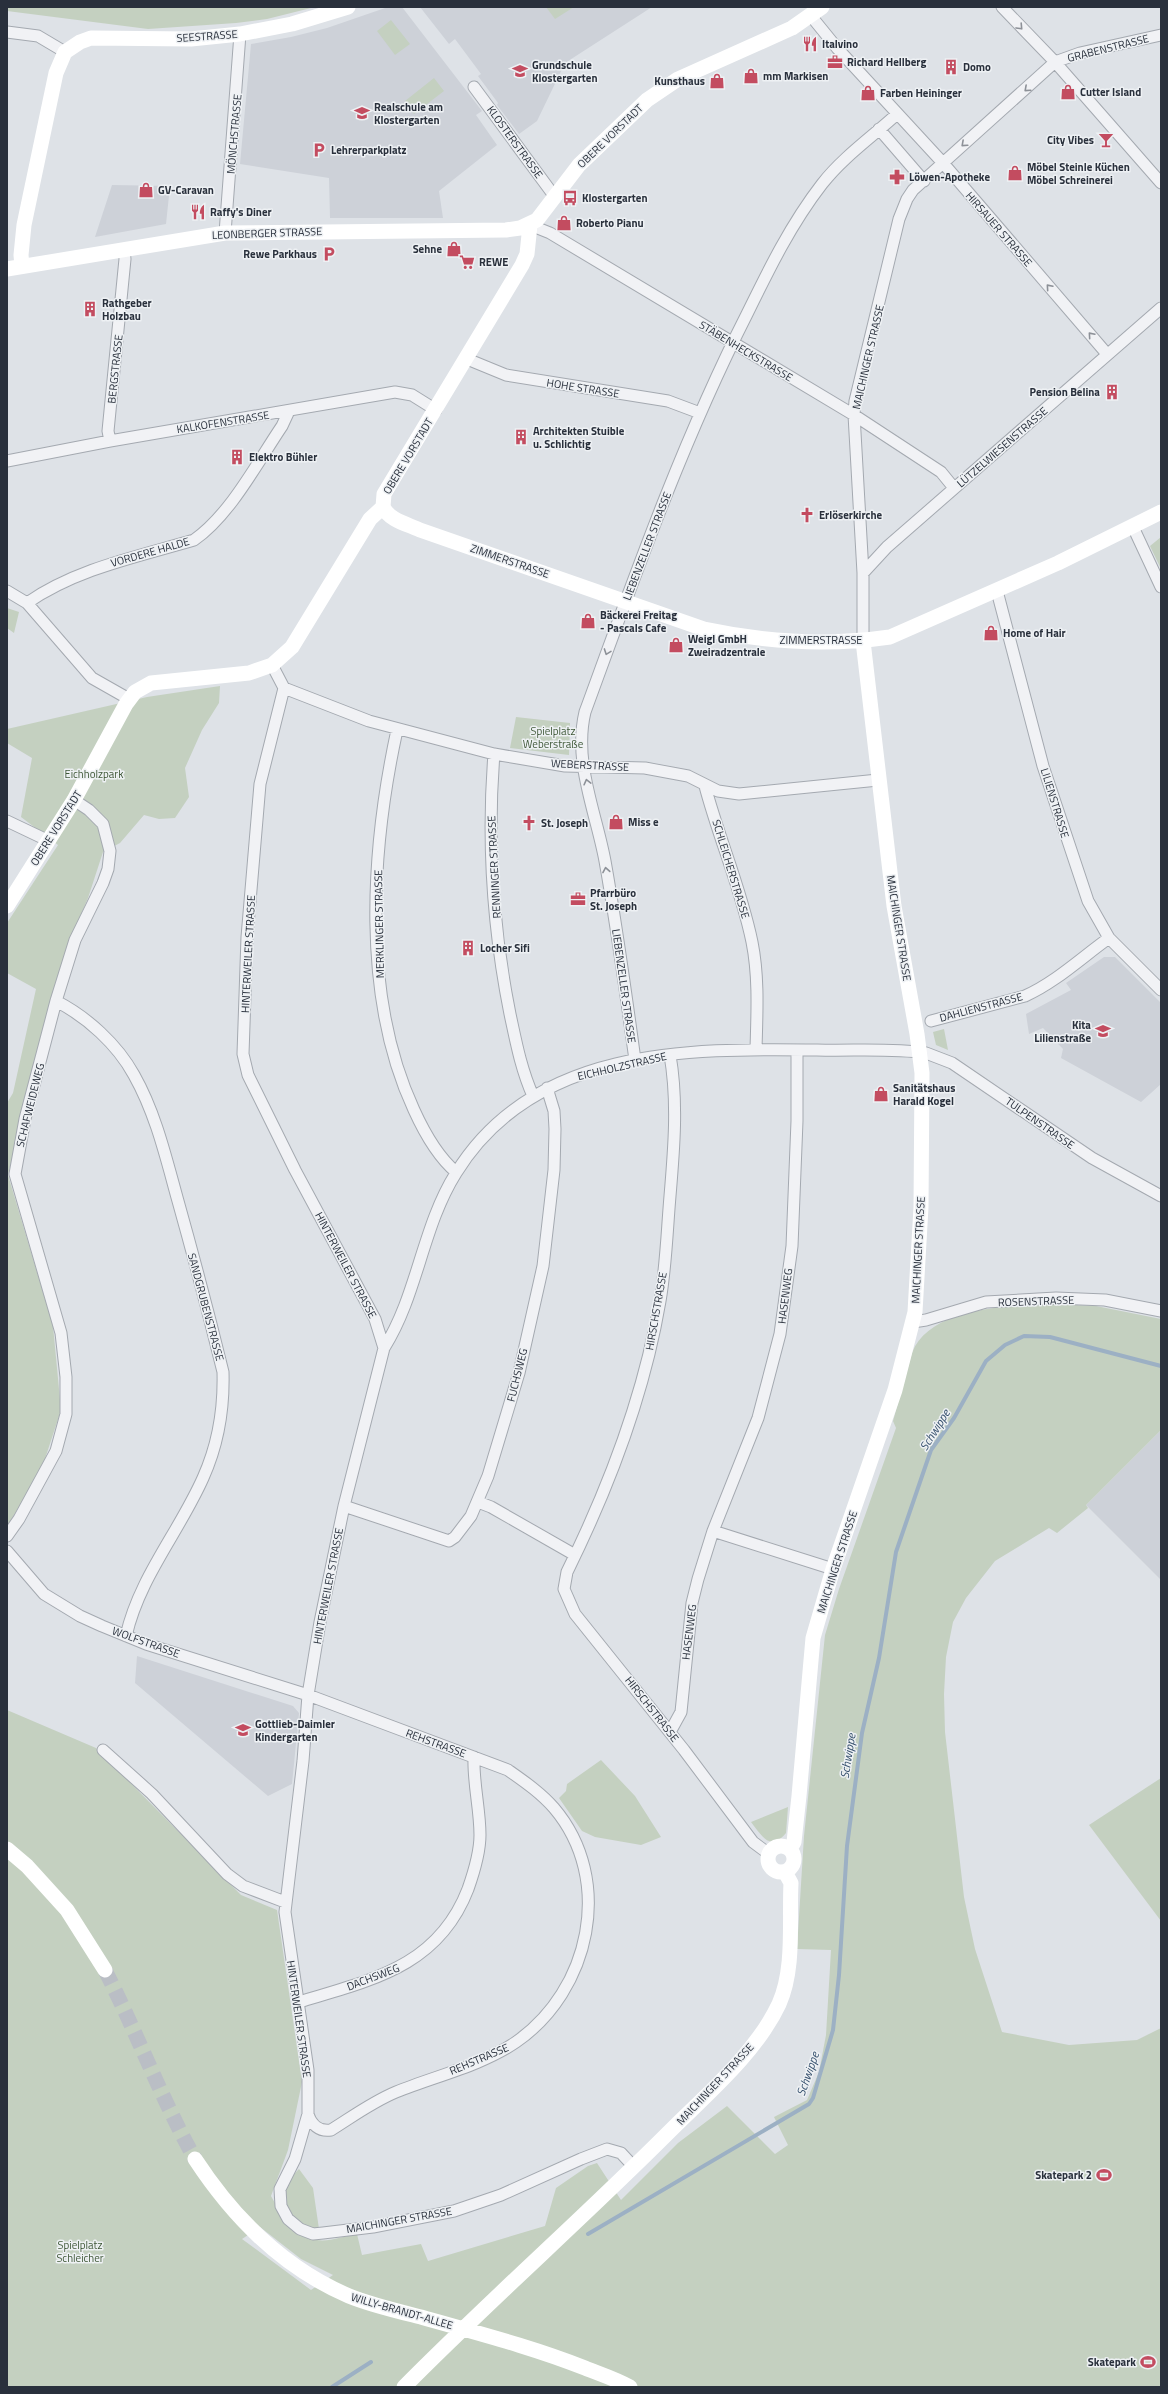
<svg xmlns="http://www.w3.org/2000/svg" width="1168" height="2394" font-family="'Titillium Web',sans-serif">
	<rect width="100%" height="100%" fill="#dee2e7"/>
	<path fill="#cdd1d8" d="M388,7h14l80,104 -6,4 21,30 -58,46 4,27h-113l-1,-40 -89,-14 11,-120 40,-7 36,-9z
		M420,7h232l-87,56 -28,58 -18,13 -22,-29 1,-2 -20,-27 3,-2 -26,-35 -6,5z
		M112,185l58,1 -4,38 -71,13z
		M1104,957h11l46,46v81l-20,18 -80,-44 2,-9 -20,-21 -14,6 -3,-20 45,-24 -5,-7z
		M1161,1430v150l-75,-75z
		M137,1656l156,50 6,7 -7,71 -24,12 -133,-113z"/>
	<path fill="#c4d0c0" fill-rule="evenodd" d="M7,7h308l-48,12 -31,4 -88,6 -141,-18z
		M546,7h28l-19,12z
		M391,20l19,24 -15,11 -18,-24z
		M434,78l10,13 -30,23 -9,-13z
		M1161,537v32l-11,-23z
		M7,608l12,4 -5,21 -7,-5z
		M220,686l-1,17 -17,27 -17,38 4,29 -14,21 -16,1 -15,-4 -24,28 -17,9 -15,46 -20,47 -16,50 -44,180 45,151 8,84 -19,58 -35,59v-424l6,-10 23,-104 -29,-16v-50l51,-78 -37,-28 11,-59 -25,-15v-14l140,-32z
		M516,717l54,6 -1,32 -59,-7z
		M944,1029l4,21 -12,-5 -3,-13z
		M1053,1304l43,2 65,13v111l-75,75 2,3 -31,25 -8,-5 -54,33 -29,37 -13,24 -7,35 -2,37 1,38 19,165 11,52 27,83 67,13 68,-5 24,-12v359h-1154v-677l89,38 145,147 36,15 25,172 -14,68 -17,46c10,18 24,41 46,44 12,2 28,-4 40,-6l5,21 59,-11 7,17 117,-35 11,-38 32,-22 9,-3 24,37 57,-57 49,-37 48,48 13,-9 -14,-28 33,-17 12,-28 7,-37 5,-85 -34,-1 7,-113 21,-201 14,-46 57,-161 -3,-7 19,-68c18,-47 99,-47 141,-49zM260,2227l41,32 32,16 -22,15 -69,-51z
		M601,1760l34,36 26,41 -20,8 -46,-8 -13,-6 -23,-33 7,-7 1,-7z
		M1161,1778v143l-72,-96z
		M788,1807l-2,26c-16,19 -24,3 -35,-11z
		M299,2169l14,19 6,41c-21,2 -38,-19 -34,-39 1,-7 9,-16 14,-21z"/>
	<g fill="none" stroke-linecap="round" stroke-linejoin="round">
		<path stroke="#9cb0c4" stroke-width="4" d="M588,2234l221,-130 4,-6 20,-68 6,-55 8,-129 15,-113 17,-75 17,-106 35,-102 23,-32 32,-57 19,-16 19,-9 26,1 111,29
			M332,2387l39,-25"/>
		<path stroke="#babec5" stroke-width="15" stroke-dasharray="15 8" stroke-linecap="butt" d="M105,1970c32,63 56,128 90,189"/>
		<g stroke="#a4a9b0" stroke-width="13">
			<path id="street" d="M1002,7l53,55 106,121
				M811,16l26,32 106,115 164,191
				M7,32l31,4 27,16
				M474,87l81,110
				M879,129l45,52
				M530,225l20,8 304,182 87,57 13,16
				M225,233l15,-199
				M467,359l39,16 162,26 32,12
				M110,441l-2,-10 17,-172 -1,-9
				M7,461l103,-20 285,-49 17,3 24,15
				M1133,527l28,60
				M863,573l24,-26 274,-239
				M7,591l20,12 65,75 37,21
				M997,591l46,175 45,135 21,37 52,52
				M27,603c49,-34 109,-46 167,-63 36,-25 63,-77 88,-114l7,-15
				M863,641v-68l-9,-158 1,-14 44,-182 8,-20 6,-9 142,-128 25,-9 81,-18
				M272,665l12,23 -24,96 -13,153 -4,117 5,21 47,95 65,121 15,28 9,29 -40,158 -24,116 -12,73 -5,66 -18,151 23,158v44l-13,45 -15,30 1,17 7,13 12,10 13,5 10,-1 50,-6 81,-16 47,-16 80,-36 26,-10 14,4 13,14
				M284,688l85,33 125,33 71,12 80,2 43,8 30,15 21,3 139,-14
				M397,730c-26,120 -36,266 17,380 10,22 23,46 42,62
				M494,754c-7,86 -1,175 16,260 6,28 11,55 23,82
				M705,786c14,53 36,102 47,156 7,35 5,71 4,107
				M7,821l42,20
				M56,1001c31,16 61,43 78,74 22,39 32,83 44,126 16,57 31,114 45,171 1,36 -5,73 -20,106 -24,54 -64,100 -77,158
				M931,1021l94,-25c31,-14 56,-38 84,-58
				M670,1055c8,46 4,94 0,141 -3,35 -4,71 -10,105 -16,94 -51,186 -93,271l-3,17 11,25 109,136 69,92 16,12
				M635,1060c-9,-66 -18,-132 -30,-199 -9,-49 -32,-99 -20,-149 49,-134 97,-270 162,-398 22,-45 44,-90 75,-130 21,-27 50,-47 75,-70
				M913,1322l13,-2 60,-18 70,-4 49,2 56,11
				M384,1348c34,-54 38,-121 72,-175 77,-125 230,-125 361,-123 36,1 74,-2 109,3l26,10 140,95 69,38
				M478,1502l13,5 84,48
				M344,1506l105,35 6,-4 16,-21 17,-40 31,-103 24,-107 11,-96 1,-41 -1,-18 -7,-23
				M713,1531l120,38
				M7,1536l12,-17 37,-68 10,-37v-37l-5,-44 -46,-159 10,-55 31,-118 19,-61 28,-57 5,-14 2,-18 -7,-27 -14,-14 -15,-10
				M7,1551l37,43 36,22 22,10 44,18 162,51 200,75c17,12 33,23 46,38 61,72 36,183 -38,234 -35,24 -81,34 -120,50 -24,10 -44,25 -65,38 -12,2 -20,-6 -23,-16
				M670,1732l11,-20 11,-109 6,-24 15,-48 45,-113 22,-84 12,-88 5,-125v-71
				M103,1750l49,44 75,80 16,12 42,16
				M299,2002c72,-22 139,-35 169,-113 6,-17 12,-36 12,-54 0,-26 -7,-52 -6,-78"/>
		</g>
		<use href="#street" stroke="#f1f2f5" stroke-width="11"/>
		<path stroke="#fff" stroke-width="15" d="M530,225l-3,29 -5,11 -138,229 -1,13c6,13 24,17 37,23l284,99c61,13 124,17 186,8l168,-74 103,-51
			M22,266l-1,-11 3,-30 32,-152 9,-21 15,-10 11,-4 100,1 49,-5 52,-10 56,-17
			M7,269l218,-36 281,-3 14,-2 17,-8 42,-55 68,-65 31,-21 114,-51 30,-21
			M7,906l67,-106 52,-96 9,-12 16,-9 98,-10 23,-8 20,-18 78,-128 13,-12
			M768 1859a13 13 0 1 1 26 0a13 13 0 1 1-26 0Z
			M7,1849l20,17 40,44 38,60
			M790,1849l4,-7 5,-46 14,-158 20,-69 62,-179 20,-78 6,-105 1,-134 -5,-39 -23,-128 -31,-265
			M195,2159c38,58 88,109 154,137 22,9 48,15 72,21 56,16 111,30 164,51 15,6 31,11 45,19
			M404,2387c86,-87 178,-168 265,-255 38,-38 87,-79 110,-128 16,-36 10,-83 12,-121l-6,-11"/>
	</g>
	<defs><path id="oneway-chevron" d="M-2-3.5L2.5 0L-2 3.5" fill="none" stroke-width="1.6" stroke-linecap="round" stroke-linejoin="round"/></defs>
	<g stroke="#8d9198">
		<use href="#oneway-chevron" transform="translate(1020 27) rotate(47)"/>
		<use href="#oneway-chevron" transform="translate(1027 89) rotate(138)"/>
		<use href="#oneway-chevron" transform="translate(964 144) rotate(138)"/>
		<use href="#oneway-chevron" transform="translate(1049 287) rotate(-131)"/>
		<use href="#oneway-chevron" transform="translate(1091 335) rotate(-131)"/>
		<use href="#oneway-chevron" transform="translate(607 652) rotate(110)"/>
		<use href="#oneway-chevron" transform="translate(587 782) rotate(-104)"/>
		<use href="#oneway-chevron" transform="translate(606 870) rotate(-100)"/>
	</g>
	<defs>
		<g id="restaurant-bare" transform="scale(1.2)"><path d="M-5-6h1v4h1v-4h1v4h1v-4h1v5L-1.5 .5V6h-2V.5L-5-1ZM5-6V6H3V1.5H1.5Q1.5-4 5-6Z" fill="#c34c60" stroke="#eef1f4" stroke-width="2.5" paint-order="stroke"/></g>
		<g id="office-bare" transform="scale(1.2)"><path d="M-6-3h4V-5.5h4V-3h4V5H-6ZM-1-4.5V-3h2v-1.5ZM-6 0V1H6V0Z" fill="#c34c60" stroke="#eef1f4" stroke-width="2.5" paint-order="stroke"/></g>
		<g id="building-bare" transform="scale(1.2)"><path d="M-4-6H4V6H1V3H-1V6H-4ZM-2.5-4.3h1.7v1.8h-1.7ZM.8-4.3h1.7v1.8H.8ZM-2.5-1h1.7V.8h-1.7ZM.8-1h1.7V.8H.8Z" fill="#c34c60" stroke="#eef1f4" stroke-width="2.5" paint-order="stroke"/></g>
		<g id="school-bare" transform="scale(1.2)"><path d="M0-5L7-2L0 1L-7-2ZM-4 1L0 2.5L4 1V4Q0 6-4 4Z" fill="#c34c60" stroke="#eef1f4" stroke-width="2.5" paint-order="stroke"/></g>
		<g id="shop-bare" transform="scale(1.2)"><path d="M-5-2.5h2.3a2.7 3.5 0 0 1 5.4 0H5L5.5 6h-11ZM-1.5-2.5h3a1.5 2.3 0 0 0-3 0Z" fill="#c34c60" stroke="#eef1f4" stroke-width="2.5" paint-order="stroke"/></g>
		<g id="bar-bare" transform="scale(1.2)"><path d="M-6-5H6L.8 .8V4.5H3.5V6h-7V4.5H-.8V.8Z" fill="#c34c60" stroke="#eef1f4" stroke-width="2.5" paint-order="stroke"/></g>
		<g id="parking-bare" transform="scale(1.2)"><path d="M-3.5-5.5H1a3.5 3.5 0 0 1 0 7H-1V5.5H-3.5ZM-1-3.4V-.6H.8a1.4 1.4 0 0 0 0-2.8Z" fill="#c34c60" stroke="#eef1f4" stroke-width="2.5" paint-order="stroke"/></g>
		<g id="pharmacy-bare" transform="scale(1.2)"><path d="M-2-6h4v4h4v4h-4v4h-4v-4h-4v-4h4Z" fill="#c34c60" stroke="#eef1f4" stroke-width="2.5" paint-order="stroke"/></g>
		<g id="bus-bare" transform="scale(1.2)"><path d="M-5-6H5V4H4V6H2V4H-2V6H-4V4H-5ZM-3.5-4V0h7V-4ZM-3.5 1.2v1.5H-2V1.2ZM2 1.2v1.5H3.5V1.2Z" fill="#c34c60" stroke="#eef1f4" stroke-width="2.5" paint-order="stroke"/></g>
		<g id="supermarket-bare" transform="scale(1.2)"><path d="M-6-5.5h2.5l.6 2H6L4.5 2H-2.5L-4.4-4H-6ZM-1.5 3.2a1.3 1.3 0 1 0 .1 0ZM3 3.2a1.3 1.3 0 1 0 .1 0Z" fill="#c34c60" stroke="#eef1f4" stroke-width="2.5" paint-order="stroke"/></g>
		<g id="church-bare" transform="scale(1.2)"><path d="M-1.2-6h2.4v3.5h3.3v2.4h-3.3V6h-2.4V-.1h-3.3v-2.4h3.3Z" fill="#c34c60" stroke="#eef1f4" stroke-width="2.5" paint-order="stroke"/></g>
		<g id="stadium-bare" transform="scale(1.2)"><path d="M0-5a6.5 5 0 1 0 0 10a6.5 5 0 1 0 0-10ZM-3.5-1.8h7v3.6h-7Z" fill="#c34c60" stroke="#eef1f4" stroke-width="2.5" paint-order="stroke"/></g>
	</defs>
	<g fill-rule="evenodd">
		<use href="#restaurant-bare" x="810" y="44"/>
		<use href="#office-bare" x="835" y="62"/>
		<use href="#building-bare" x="951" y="67"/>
		<use href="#school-bare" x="520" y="71"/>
		<use href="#shop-bare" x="751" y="76"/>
		<use href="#shop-bare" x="717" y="81"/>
		<use href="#shop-bare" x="1068" y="92"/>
		<use href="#shop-bare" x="868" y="93"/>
		<use href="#school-bare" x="362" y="113"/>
		<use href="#bar-bare" x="1106" y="140"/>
		<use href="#parking-bare" x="319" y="150"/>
		<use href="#shop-bare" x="1015" y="173"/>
		<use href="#pharmacy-bare" x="897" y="177"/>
		<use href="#shop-bare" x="146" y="190"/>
		<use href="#bus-bare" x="570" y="198"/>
		<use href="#restaurant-bare" x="198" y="212"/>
		<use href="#shop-bare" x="564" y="223"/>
		<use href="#shop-bare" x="454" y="249"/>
		<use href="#parking-bare" x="329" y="254"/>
		<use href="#supermarket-bare" x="467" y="262"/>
		<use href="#building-bare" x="90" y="309"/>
		<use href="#building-bare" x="1112" y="392"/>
		<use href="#building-bare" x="521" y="437"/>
		<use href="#building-bare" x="237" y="457"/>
		<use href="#church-bare" x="807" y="515"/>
		<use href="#shop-bare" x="588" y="621"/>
		<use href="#shop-bare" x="991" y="633"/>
		<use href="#shop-bare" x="676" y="645"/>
		<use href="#shop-bare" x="616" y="822"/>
		<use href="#church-bare" x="529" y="823"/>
		<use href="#office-bare" x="578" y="899"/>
		<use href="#building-bare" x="468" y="948"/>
		<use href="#school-bare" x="1103" y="1031"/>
		<use href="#shop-bare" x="881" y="1094"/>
		<use href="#school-bare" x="243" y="1730"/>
		<use href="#stadium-bare" x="1104" y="2175"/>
		<use href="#stadium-bare" x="1148" y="2362"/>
	</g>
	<g text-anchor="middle" stroke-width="3" stroke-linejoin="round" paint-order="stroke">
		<g font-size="11" fill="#29303c" stroke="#eef1f4">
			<text transform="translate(207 36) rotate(-4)" y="4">SEESTRASSE</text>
			<text transform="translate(1108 48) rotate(-14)" y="4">GRABENSTRASSE</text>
			<text transform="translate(234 134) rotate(-85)" y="4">MÖNCHSTRASSE</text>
			<text transform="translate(610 136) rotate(-44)" y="4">OBERE VORSTADT</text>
			<text transform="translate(515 142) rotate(54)" y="4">KLOSTERSTRASSE</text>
			<text transform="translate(999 229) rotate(49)" y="4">HIRSAUER STRASSE</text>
			<text transform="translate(267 233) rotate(-2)" y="4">LEONBERGER STRASSE</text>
			<text transform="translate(746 351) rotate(31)" y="4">STÄBENHECKSTRASSE</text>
			<text transform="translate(868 357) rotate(-77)" y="4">MAICHINGER STRASSE</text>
			<text transform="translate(115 369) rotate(-84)" y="4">BERGSTRASSE</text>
			<text transform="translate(583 388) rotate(9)" y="4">HOHE STRASSE</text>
			<text transform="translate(223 422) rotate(-9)" y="4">KALKOFENSTRASSE</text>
			<text transform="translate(1002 447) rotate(-41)" y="4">LÜTZELWIESENSTRASSE</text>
			<text transform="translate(408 456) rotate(-59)" y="4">OBERE VORSTADT</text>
			<text transform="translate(647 546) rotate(-69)" y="4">LIEBENZELLER STRASSE</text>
			<text transform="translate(150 552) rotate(-16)" y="4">VORDERE HALDE</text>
			<text transform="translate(510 561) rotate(19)" y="4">ZIMMERSTRASSE</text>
			<text x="821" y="644">ZIMMERSTRASSE</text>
			<text transform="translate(590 765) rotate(3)" y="4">WEBERSTRASSE</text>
			<text transform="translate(1055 803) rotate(73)" y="4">LILIENSTRASSE</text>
			<text transform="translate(56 828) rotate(-58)" y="4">OBERE VORSTADT</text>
			<text transform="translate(494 867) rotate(-93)" y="4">RENNINGER STRASSE</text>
			<text transform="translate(731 869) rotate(73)" y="4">SCHLEICHERSTRASSE</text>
			<text transform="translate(379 924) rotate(-91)" y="4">MERKLINGER STRASSE</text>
			<text transform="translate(899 928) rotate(81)" y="4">MAICHINGER STRASSE</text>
			<text transform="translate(248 954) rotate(-87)" y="4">HINTERWEILER STRASSE</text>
			<text transform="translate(624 986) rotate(82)" y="4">LIEBENZELLER STRASSE</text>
			<text transform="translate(981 1007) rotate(-15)" y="4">DAHLIENSTRASSE</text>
			<text transform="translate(622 1066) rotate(-13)" y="4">EICHHOLZSTRASSE</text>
			<text transform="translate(30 1105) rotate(-76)" y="4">SCHAFWEIDEWEG</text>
			<text transform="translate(1040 1123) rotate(35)" y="4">TULPENSTRASSE</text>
			<text transform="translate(918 1250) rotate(-87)" y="4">MAICHINGER STRASSE</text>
			<text transform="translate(346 1265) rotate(62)" y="4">HINTERWEILER STRASSE</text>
			<text transform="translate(785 1296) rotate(-83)" y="4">HASENWEG</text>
			<text transform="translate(1036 1301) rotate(-2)" y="4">ROSENSTRASSE</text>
			<text transform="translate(206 1307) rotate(75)" y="4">SANDGRUBENSTRASSE</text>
			<text transform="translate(656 1311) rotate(-80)" y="4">HIRSCHSTRASSE</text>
			<text transform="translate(517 1375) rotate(-76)" y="4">FUCHSWEG</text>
			<text transform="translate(837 1562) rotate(-72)" y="4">MAICHINGER STRASSE</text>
			<text transform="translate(328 1586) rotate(-79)" y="4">HINTERWEILER STRASSE</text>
			<text transform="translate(689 1632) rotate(-83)" y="4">HASENWEG</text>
			<text transform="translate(146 1642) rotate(20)" y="4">WOLFSTRASSE</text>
			<text transform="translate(652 1709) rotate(52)" y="4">HIRSCHSTRASSE</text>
			<text transform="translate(436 1743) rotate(20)" y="4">REHSTRASSE</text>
			<text transform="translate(373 1977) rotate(-21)" y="4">DACHSWEG</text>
			<text transform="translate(299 2019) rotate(82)" y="4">HINTERWEILER STRASSE</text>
			<text transform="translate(479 2059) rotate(-23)" y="4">REHSTRASSE</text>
			<text transform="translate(715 2084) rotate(-47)" y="4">MAICHINGER STRASSE</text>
			<text transform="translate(399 2220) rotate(-10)" y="4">MAICHINGER STRASSE</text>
			<text transform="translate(402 2311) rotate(16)" y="4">WILLY-BRANDT-ALLEE</text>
		</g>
		<g font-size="11" font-weight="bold" fill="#29303c" stroke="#eef1f4" text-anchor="start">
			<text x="822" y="48">Italvino</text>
			<text x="847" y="66">Richard Hellberg</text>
			<text x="532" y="69">Grundschule<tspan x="532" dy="13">Klostergarten</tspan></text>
			<text x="963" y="71">Domo</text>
			<text x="763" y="80">mm Markisen</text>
			<text x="705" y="85" text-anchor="end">Kunsthaus</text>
			<text x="1080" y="96">Cutter Island</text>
			<text x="880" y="97">Farben Heininger</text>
			<text x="374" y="111">Realschule am<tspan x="374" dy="13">Klostergarten</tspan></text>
			<text x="1094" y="144" text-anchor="end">City Vibes</text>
			<text x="331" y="154">Lehrerparkplatz</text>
			<text x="1027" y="171">Möbel Steinle Küchen<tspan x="1027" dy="13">Möbel Schreinerei</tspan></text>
			<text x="909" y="181">Löwen-Apotheke</text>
			<text x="158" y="194">GV-Caravan</text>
			<text x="582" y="202">Klostergarten</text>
			<text x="210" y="216">Raffy's Diner</text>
			<text x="576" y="227">Roberto Pianu</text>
			<text x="442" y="253" text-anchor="end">Sehne</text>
			<text x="317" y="258" text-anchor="end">Rewe Parkhaus</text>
			<text x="479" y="266">REWE</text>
			<text x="102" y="307">Rathgeber<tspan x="102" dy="13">Holzbau</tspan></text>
			<text x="1100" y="396" text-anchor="end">Pension Belina</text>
			<text x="533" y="435">Architekten Stuible<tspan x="533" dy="13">u. Schlichtig</tspan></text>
			<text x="249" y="461">Elektro Bühler</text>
			<text x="819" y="519">Erlöserkirche</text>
			<text x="600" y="619">Bäckerei Freitag<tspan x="600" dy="13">- Pascals Cafe</tspan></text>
			<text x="1003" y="637">Home of Hair</text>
			<text x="688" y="643">Weigl GmbH<tspan x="688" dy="13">Zweiradzentrale</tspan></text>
			<text x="628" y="826">Miss e</text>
			<text x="541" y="827">St. Joseph</text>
			<text x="590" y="897">Pfarrbüro<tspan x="590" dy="13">St. Joseph</tspan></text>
			<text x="480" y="952">Locher Sifi</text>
			<text x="1091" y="1029" text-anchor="end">Kita<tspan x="1091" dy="13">Lilienstraße</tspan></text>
			<text x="893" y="1092">Sanitätshaus<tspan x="893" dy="13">Harald Kogel</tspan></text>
			<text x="255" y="1728">Gottlieb-Daimler<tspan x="255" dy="13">Kindergarten</tspan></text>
			<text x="1092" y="2179" text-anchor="end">Skatepark 2</text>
			<text x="1136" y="2366" text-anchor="end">Skatepark</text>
		</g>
		<g font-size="11" fill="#3e5737" stroke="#eef1f4">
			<text x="553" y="735">Spielplatz<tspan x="553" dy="13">Weberstraße</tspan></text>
			<text x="94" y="778">Eichholzpark</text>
			<text x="80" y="2249">Spielplatz<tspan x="80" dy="13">Schleicher</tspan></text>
		</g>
		<g font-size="12" font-style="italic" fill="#36506d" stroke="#eef1f4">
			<text transform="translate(935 1430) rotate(-58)" y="4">Schwippe</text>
			<text transform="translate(848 1756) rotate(-81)" y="4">Schwippe</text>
			<text transform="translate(808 2074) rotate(-71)" y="4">Schwippe</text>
		</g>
	</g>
	<rect width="1168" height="2394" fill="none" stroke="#29303c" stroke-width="16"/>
</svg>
